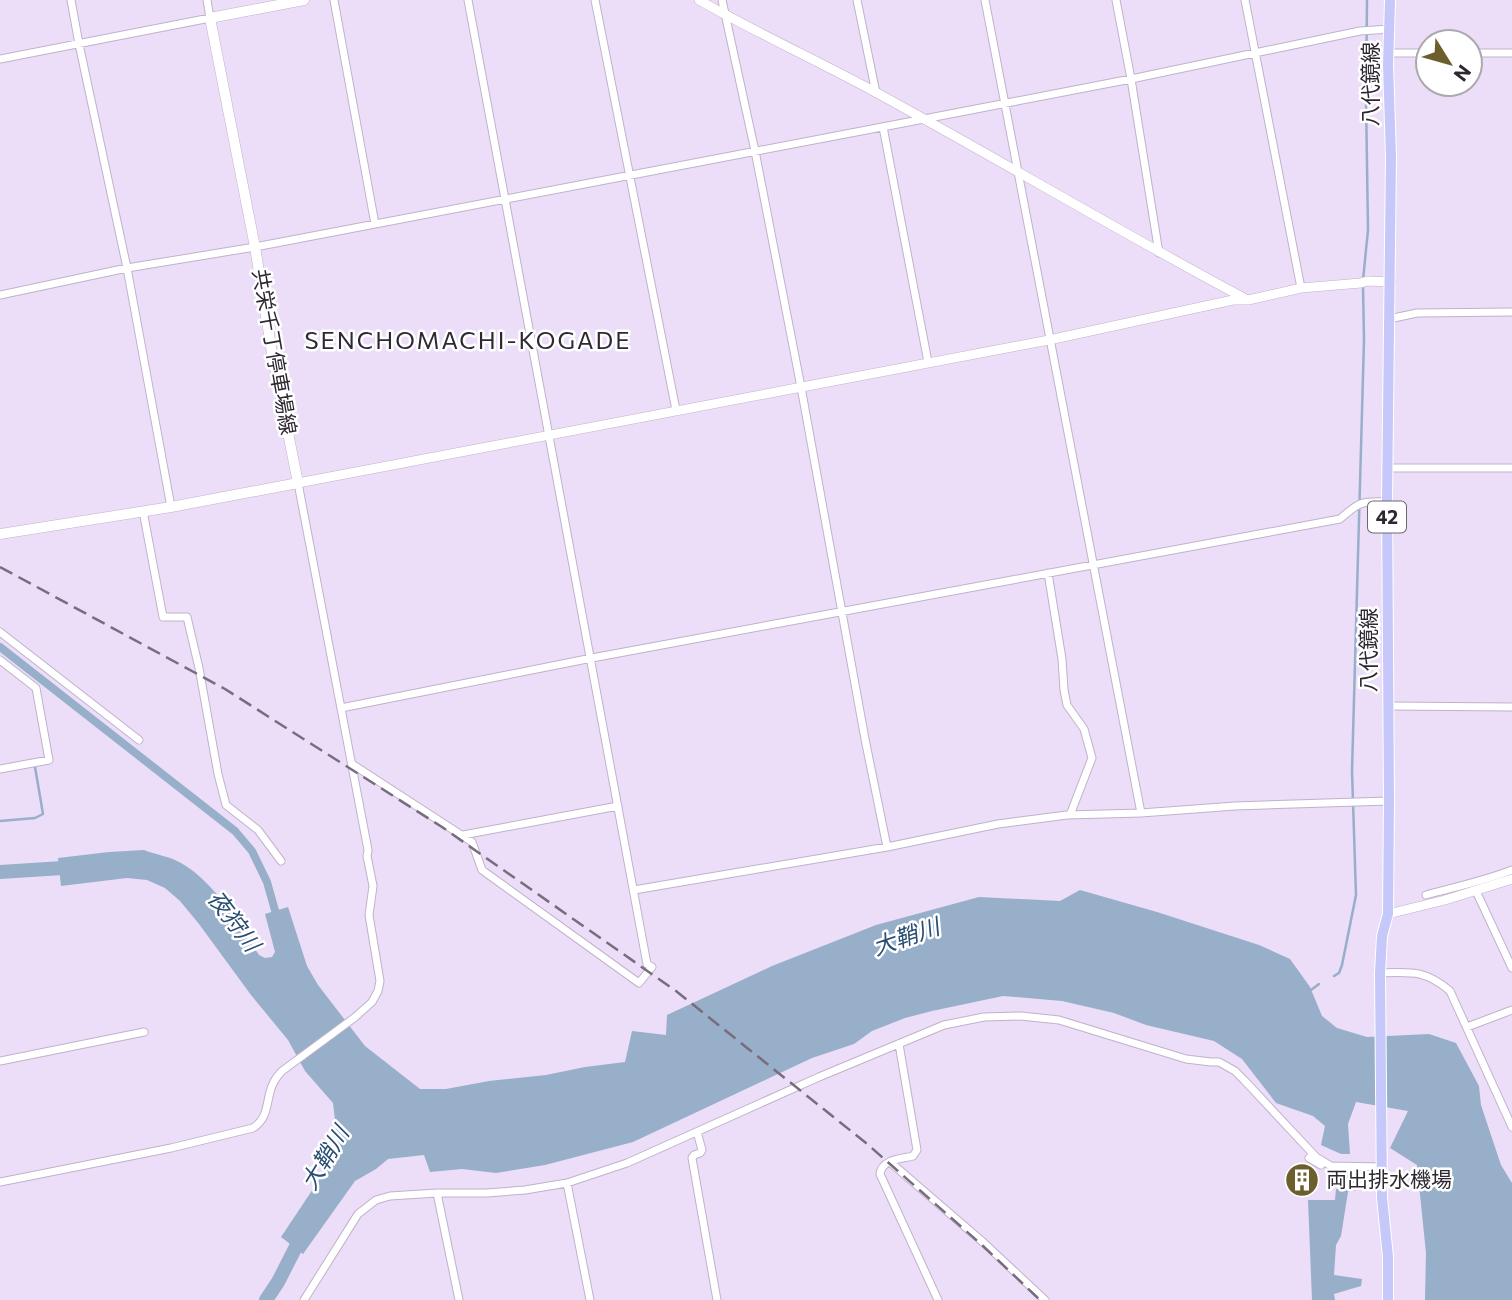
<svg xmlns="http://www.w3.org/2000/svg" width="1512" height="1300" font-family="Commissioner,'Noto Sans JP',sans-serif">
	<rect width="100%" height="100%" fill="#ecddf8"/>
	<path fill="#98afc9" d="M144,850c10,4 22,6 31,10 37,17 62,62 84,95l6,3 7,-1 3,-5 -10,-38 23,-7 19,59 11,19 47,61 55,43h26l43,-8 57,-6 39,-8 40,-5 7,-31 34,4 1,-20 105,-49 104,-41 103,-28 81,4 20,-11 77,22 102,33 31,14 20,28 12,29 15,12 30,9 62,-3 27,9 23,43 2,19 20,60 11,18v117h-87l1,-47 -9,-88 -27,-17 18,-37 -52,-9 -8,22 2,30h-9l-20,-9 4,-19 -12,-10 -37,-13 -34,-44 -28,-18 -68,-16 -32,-12 -52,-12 -59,-5 -71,15 -27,7 -33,13 -18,13 -42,14 -179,84 -88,23 -49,8 -34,-4 -32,3 -6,-17 -36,4 -12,10 -21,12 -52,73 -22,-17 52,-78 4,-22 -4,-34 -28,-32 -17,-31 -37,-45 -52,-71 -19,-23 -15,-13 -18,-8 -20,-2 -66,8 -3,-28 51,-6z
		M1344,1173l13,1 -1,16 -8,2 -7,44 -5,9 -2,30 28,4 -1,7 -27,8 1,6h-23l-4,-100h27l1,-11h11z"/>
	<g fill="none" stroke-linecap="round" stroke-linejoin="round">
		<path stroke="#98afc9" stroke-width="2.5" d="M1363,280l5,-50 -2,-131 1,-99
			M0,821l35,-3 8,-4 -8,-47
			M1334,976l5,-3 3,-8 14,-70 -4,-124 12,-431 -1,-54
			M1311,990l8,-6
			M1342,1190l3,-14"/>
		<path stroke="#98afc9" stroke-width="8" d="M0,647l235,184 17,20 15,31 11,39"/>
		<path stroke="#98afc9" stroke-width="14" d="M0,872l78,-5
			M266,1300l12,-18 26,-51"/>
		<g stroke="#c0b2cb" stroke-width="9">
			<path id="minor" d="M71,0l8,44 48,224 44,239
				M334,0l41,224
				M595,0l81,410
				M722,0l33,151 46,236 64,352 22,108
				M857,0l19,93
				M985,0l156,813
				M1116,0l15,79 28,174
				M1245,0l56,288
				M1389,53h39
				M1470,53h42
				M0,59l210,-41 -3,-18
				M883,127l45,235
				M0,295l127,-27 128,-21 669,-128 207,-40 229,-48 30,-2
				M1389,319l28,-6 95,-1
				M1388,468h124
				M143,511l20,106h24l12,51 19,106 8,31 32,25 23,31
				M1048,573l14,86 2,31 3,15 17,24 8,29 -22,57
				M0,632l139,108
				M0,660l36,28 13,72 -49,9
				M1389,706l123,1
				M341,708l251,-50 748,-139c19,-17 21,-18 47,-17
				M352,764l120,78 10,28 157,113 13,-16 -5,-3 -179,-964
				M463,835l155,-29
				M634,890l253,-43 111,-23 69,-9 74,-2 94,-7 154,-5
				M1476,891l36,77
				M1426,895c29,-8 58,-14 86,-25
				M1380,973c32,-1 45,-3 70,18l62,136
				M1467,1027l45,-17
				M899,1044l18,106 -4,6c-12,3 -31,3 -33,18l58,126
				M0,1061l144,-29
				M697,1132l5,18 -2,3 -6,2 -2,3 25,142
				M1309,1158l12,7
				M890,1162l94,81 61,57
				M0,1182l171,-34 82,-20c14,-9 13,-21 17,-36 2,-8 6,-15 12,-21l72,-53 18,-16 6,-11 2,-10 -11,-66 4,-29 -6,-30 1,-6 -70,-367
				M567,1183l23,117
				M437,1193l22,107
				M304,1300l54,-86 18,-14 14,-4 47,-3h50l38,-3 42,-7 60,-20 192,-86 125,-52 40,-8 37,-1 38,4 127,39 25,3h8l16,9 9,9 72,77 15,9 51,1"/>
		</g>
		<g stroke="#c0b2cb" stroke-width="10">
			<path id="tertiary" d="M699,0c58,33 119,61 178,93 123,67 243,139 367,205
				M298,483l751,-143 184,-40h15l53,-12 60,-5 6,-2 24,1
				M1388,914l57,-14 67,-21"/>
		</g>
		<g stroke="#c0b2cb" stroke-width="11">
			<path id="secondary" d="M0,534l171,-27 127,-24 -26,-130 -17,-106 -45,-229 94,-18"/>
		</g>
		<g stroke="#fff" stroke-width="12">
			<path id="primary" d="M1388,1300v-43l-6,-59 -2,-225 2,-37 6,-22 1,-113 -2,-299 4,-346 -3,-91 2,-65"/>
		</g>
		<use href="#minor" stroke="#fff" stroke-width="7"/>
		<use href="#tertiary" stroke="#fff" stroke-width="9"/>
		<use href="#secondary" stroke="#fff" stroke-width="10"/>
		<use href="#primary" stroke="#c5c8f9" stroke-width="10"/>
		<path stroke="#766d7e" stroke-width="2.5" stroke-dasharray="14 7" stroke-linecap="butt" d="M0,567l225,122 217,138 234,164 190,152 116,102 58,55"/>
	</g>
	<defs>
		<g id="building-disc" transform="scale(1.75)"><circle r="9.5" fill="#6c5f2c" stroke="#fff"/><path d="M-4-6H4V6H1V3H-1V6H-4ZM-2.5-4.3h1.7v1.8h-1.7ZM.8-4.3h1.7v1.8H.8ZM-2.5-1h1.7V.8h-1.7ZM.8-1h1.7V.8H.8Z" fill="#fff"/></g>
	</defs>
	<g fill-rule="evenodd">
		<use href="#building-disc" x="1302" y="1180"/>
	</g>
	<g text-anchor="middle" stroke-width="5" stroke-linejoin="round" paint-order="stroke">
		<rect fill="#fff" stroke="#6c6870" stroke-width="2" x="1368" y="501.5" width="38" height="31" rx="5"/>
		<g font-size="19" font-weight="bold" fill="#2d2832">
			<text x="1387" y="524">42</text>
		</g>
		<g font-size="21" fill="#2d2832" stroke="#fff">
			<text transform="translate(1371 84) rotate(-90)" y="7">八代鏡線</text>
			<text transform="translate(274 352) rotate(80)" y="7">共栄千丁停車場線</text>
			<text transform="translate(1369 650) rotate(-90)" y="7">八代鏡線</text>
		</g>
		<g font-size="21" fill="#2d2832" stroke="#fff" text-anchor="start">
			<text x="1326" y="1187">両出排水機場</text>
		</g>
		<g font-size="23" font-style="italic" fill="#2a4d73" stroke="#fff">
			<text transform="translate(234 921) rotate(53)" y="8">夜狩川</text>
			<text transform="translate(906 937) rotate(-19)" y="8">大鞘川</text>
			<text transform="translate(325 1158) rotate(-59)" y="8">大鞘川</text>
		</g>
		<g font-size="24" letter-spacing="2" fill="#2d2832" stroke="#fff">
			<text x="468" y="349">SENCHOMACHI-KOGADE</text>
		</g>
	</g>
	<g transform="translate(1449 63) rotate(127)"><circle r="33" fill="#ffffff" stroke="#aba9ad" stroke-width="2"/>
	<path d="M0-5L12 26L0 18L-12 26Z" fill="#6c5f2c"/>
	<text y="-10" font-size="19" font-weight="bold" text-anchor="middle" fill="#2d2832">N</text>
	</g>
</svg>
